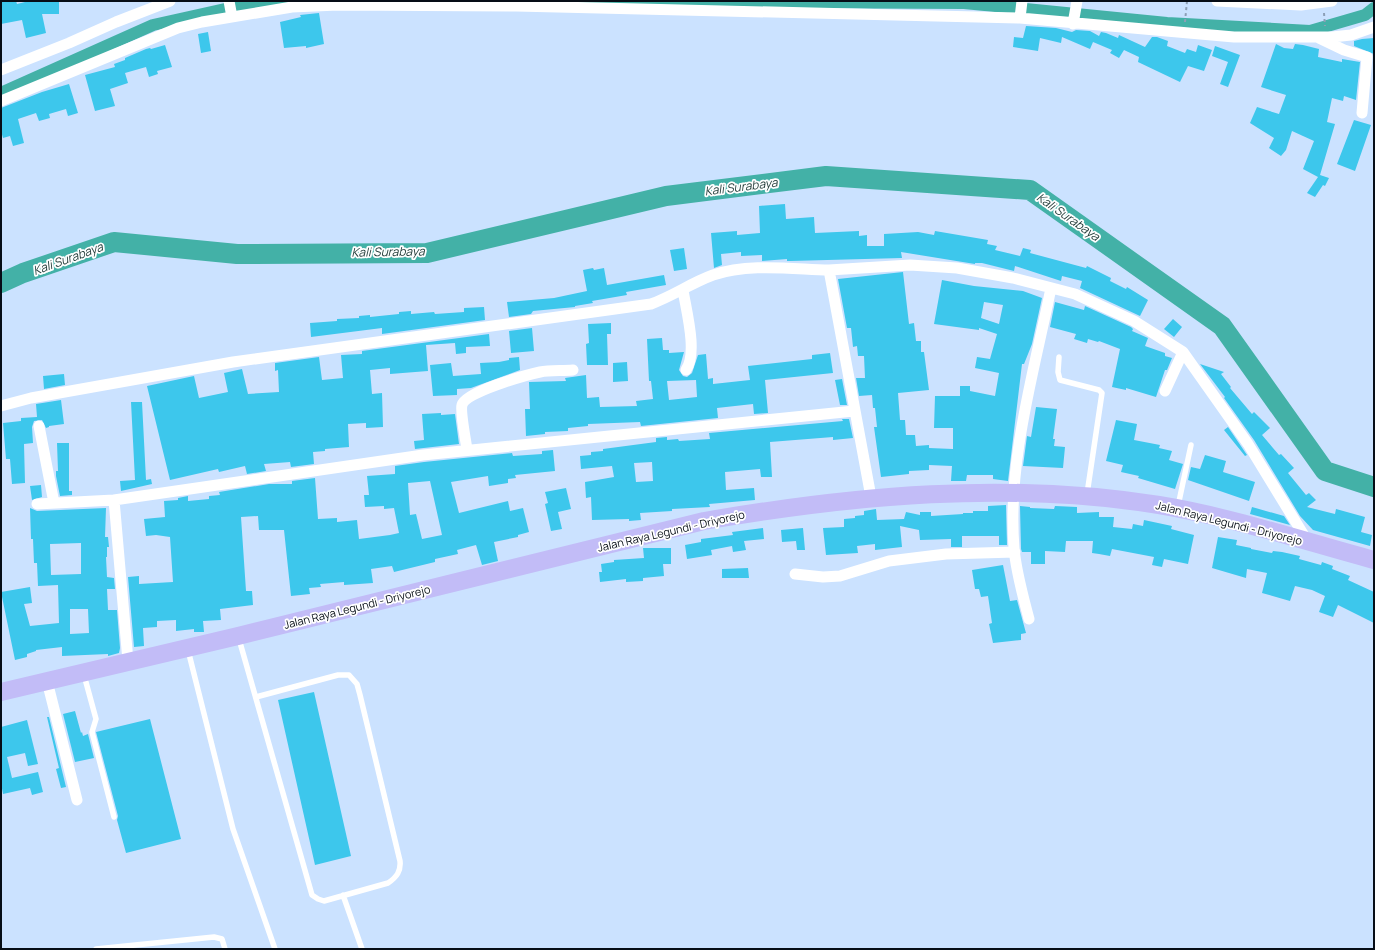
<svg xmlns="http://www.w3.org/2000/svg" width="1375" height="950" font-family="Manrope,sans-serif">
	<rect width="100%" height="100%" fill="#cbe2ff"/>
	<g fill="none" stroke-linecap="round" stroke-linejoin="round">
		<path stroke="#43b1a7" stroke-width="12" d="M567,1l397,2 203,20 143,8 55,-16 9,-7
			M1,93l152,-68 72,-16 66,-6"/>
		<path stroke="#43b1a7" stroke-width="20" d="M1,283l22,-10 91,-31 123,12 190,-1 239,-57 160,-20 204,14 192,136 103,145 49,16"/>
	</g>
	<path fill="#3dc7ec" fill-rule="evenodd" d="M1,1h15l1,3 12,-3h30v13h-17l4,19 -20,5 -4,-18 -21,4z
		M319,13l5,31 -18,4v-2l-22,2 -4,-26 21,-5 -1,-2z
		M1026,26l30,2 16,4 4,-2 14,1 9,5 2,-4 5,1 12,5 1,-3 26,12 7,-10h5l11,4 -1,5 18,7 2,-4 9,3 2,-7 14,5 -8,21 -16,-5 -8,16 -42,-20 1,-5 -15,-7 -5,8 -9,-5 2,-3 -19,-8 -3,7 -28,-12 -1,6 -21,-5 -2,13 -25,-4 1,-10 9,1z
		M208,32l3,19 -10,2 -3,-19z
		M1374,38v16l-20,-8v-5l8,-2z
		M1276,44l8,4 9,1 2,-5 8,1 16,4 -1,8 24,5v-3l18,3 -4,38 -12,-4 -1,5 -11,-3 -5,24 8,2 -15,51 9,3 -4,8 -2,-1 -8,12 -8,-4 11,-16 -15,-8 11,-28 -22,-10 -6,19 -5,6 -12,-8 5,-10 -24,-15 7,-16 22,7 7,-19 -25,-8z
		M165,45l7,22 -15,4 1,3 -9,3 -3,-10 -21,6 3,10 -18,6 5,17 -20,5 -10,-36 30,-8 -1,-3 11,-4v-2l21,-9 4,-1 1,1z
		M1215,46l25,9 -12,32 -8,-3 8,-22 -16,-6z
		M69,84l9,29 -10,3 -2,-7 -17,5 1,4 -11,3 -3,-8 -18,6 6,24 -11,3 -3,-10 -7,2 -2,-7v-23l41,-16z
		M1354,120l17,5 -16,46 -18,-7z
		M785,204l1,15 28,-2 1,16 44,-2v5l8,-1v11h17v-12l34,-2 16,3 1,-4 53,9 -1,4 10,2 -2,4 25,6 3,-8 8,2 -1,3 56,15 1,-2 24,12 -1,3 16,8 1,-2 21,13 -8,16 -60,-28 2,-7 -20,-5 -1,5 -46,-15 -1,5 -32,-8h-7v1l-74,-12 1,6 -112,3h-3v-2l-25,2v-6l-21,1v-4l-20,2 1,11 -8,3 -3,-35 26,-2v4l23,-2 -1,-27z
		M684,248l3,21 -13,2 -4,-21z
		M593,268l1,2 10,-2 3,17 57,-10 2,10 -40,7 1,3 -35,6 1,2 -18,3v1l-42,4 -2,3 -22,3 -2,-15 47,-4 33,-7 -4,-21z
		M903,272l6,52 5,-1 2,18h5v11h3l5,38 -31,3 2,27h5l1,15h9l1,11 13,-1v3l24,1v-21h-19l1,-32h25v-10h10v5l25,5 4,-23 -24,-5 2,-11 13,2 7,-25 -18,-6v2l-45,-6 8,-44 32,6 49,5 19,7 -10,46 -8,20h-2l-14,117 -15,-2v-4h-26l-1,6h-15l1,-15 -23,-1v5l-20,1v3l-28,3 -7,-50h3l-2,-19h-2l-1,-13 -13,1 -3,-18h9l-1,-22h-6l-1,-10 -4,1 -2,-19h-4l-9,-49zM984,302l19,3 -4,19 -18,-6z
		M1055,302l29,8 1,-4 46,21 2,2 -1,2 16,7 -3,8 20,7v3l7,2 -5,12h-2l-9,27 -30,-9v2l-14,-3 8,-38 -21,-8 -1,1 -10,-3 -1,4 -13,-4 2,-5 -26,-7z
		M484,307l1,13 -103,14v-6l-71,9 -1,-14 27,-2v-2l22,-1v-2l11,-1v2l29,-3v-2l12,-1v3l23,-2 1,2 29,-2v-4z
		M1173,319l9,8 -8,10 -10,-8z
		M611,323v11h-4l1,31h-21l-1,-21 3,-1 -1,-19z
		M532,328l2,23 -23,2 -2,-22z
		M489,334l1,12 -24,1v6l-10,1 -1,-11 -29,2 2,26 -38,3v-6l-20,2 2,24 10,-1 1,34 -17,1v-5l-18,1 1,23 -24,2v2l-12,1 1,12 -23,3 -1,-5 -26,2 2,7 -19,3 -2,-8 -26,6 -1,-3 -48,11 -23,-94 47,-10 5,22 29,-6 -4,-19 18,-4 6,25 31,-2 -1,-22 -3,1v-8l44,-6 3,23 21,-2 -2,-23 21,-1v-3z
		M662,338l1,12h6v3l15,-1 -5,18 4,6 4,1 5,-4 6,-18 8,-1 2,25 5,-1v6l37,-4 -2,-14 64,-7v-4l18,-2 3,20 -68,7 3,33 -14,1 -1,-10 -36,4 1,10 -77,8 -1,-4 -52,2v2l-20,2v3l-23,1v2l-19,2 -1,-27h5l-1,-27 37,-1 -1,-3 21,-3 1,23 12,-1 1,10 37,-1 -1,-5 17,-2 -2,-18h-2l-2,-42zM696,380l1,17 -28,3 -2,-19z
		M519,357l1,13 -49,18 -14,1v6l-24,1 -3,-31 21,-2 2,13 28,-2 -1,-11 19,-1 10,-2v-2z
		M627,362l1,19 -15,1v-19z
		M1200,364l24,8 -3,2 10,13 -1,1 22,26 2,-2 16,16 -8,7 17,20 2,-1 13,14 -6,5 18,22 3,-2 7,7 -9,7 28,7 1,-5 29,8 -4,15 11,3 -2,11 -57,-16 -13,-14 -46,-76 -30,-42 1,-1z
		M64,374l1,11 -21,4 -1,-13z
		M842,379l5,26h-7l-5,-25z
		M61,400l3,24 -15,2v1l-3,1 -4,-8 -8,1 -2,6 1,16 -9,1 1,39 -13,1 -2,-25h-4l-3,-36 18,-2v-3l16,-1 -1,-13z
		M131,402h11l4,78 5,-1 1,5 -31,7 -1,-10 15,-1z
		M1036,407l21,2 -4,30h2l-1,7 11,1 -2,21 -40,-2 4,-30 4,1z
		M441,413v2l14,-1 4,30 -44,5 -1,-8 10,-1 -2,-26z
		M842,419h7l4,19 -20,2v-3l-63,5 2,35h-11l-1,-8 -35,3 1,18 28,-2 1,12 -46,4 1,3 -38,2v2l-32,2 1,7 -12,1v-2l-37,1 -1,-23 -5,1 -1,-16 29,-5 -2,-11 -31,3 -1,-13 11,-1v-3l12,-1v-2l53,-7v-4l11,-1v3l11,-1 1,2 31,-2 -1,-6 134,-12zM652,462l1,19 -17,1 -2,-19z
		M1116,420l21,4 -3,16 26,5 -1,3 13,3 -3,9 14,4 -8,25 -37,-11 1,-2 -18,-4 2,-7 -17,-4z
		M1228,427l19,28 -2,1 -21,-26z
		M57,443h12v48h3v4l-12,1 -4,-20v-5h2z
		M553,450l2,21 -40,4 1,3 -8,1v4l-19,3 -1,-10 -37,6 8,31 49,-12 2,10 13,-3 6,24 -11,3v2l-24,5 4,19 -16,4 -6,-20 -19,5 1,4 -23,5v3l-41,10 -2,-6 -21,3 2,14 -29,2v-3l-24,2 1,3 -12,1 1,6 -19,2 -7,-66h-25l-1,-14 -17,1 5,74h6l1,14 -33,4 1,11 -18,1 1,11h-10v-3l-18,2v-11l-19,1v6l-14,1 1,18 -10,1 -6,-70 11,-1v8l34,-2 -3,-45 -14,-2 -10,1 -2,-17 21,-2 -1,-16 14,-1v-2l10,-2v5l21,-2v-3l11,-1 -1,-3 50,-8h23v-3l23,-3 3,41 19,-1v4l20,-2 2,19 31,-4 9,-2 -5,-25 -10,1v-3l-19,1 -1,-12h5l-2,-19 28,-2v-8l29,-4 88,-9 1,3 29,-2v-3zM430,481l12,54 -20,4 -6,-25 -6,1 -2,-32z
		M1205,455l21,6 -3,11 32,10 -6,19 -61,-21 3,-13 9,2z
		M41,485l1,12 -10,3 -2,-14z
		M566,488l5,21 -13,3 4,17 -11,2 -6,-27 3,-1 -3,-11z
		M1006,505l1,40h-8v-9h-37v11h-11v-8l-31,1 -1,-10 -19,-4 2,21 -27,3v-6l-18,2 1,7 -32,2 -3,-27 21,-1v-8l11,-1v-2l9,-1v-4l12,-2 1,11 27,-1 2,-7 14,3v-3h11v4l32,-2v-1h10v-2h15v-5z
		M1020,506l10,1v1l24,1 1,-3 22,1v6l22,-1v5h15l-1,10 19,2 1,-5 10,2 1,-6 28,6 -1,3 23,6 -6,29 -24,-5 -2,8 -10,-2 2,-8 -42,-8 -2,7 -11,-2 -7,-1 1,-12h-27l-1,11 -20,-1v13h-14v-12h-9l-1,-3z
		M1252,507l32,9 6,9 -40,-11z
		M30,508l7,3 69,-3 -1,29h3l1,10h-2v10h-1l1,20 7,1 1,11h-8l1,21h9l3,38 -1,5 -11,3v-2l-46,2v-9l-26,3v1l-9,3v3l-12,3 -14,-68 29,-5 2,16 -8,1 6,22 29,-3 -1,-38 -20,1 -1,-23h-3l-1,-24h-2zM81,543v31l-30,1 -1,-31zM70,609h18l1,24 -19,1z
		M763,528l1,11 -20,2 2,9 -13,2 -1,-6 -21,4 1,5 -25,4 -2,-14 16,-3v-3l32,-4 -1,-3z
		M803,528l2,22h-8l-1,-9 -14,1 -1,-12z
		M1218,537l19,3 -1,5 15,3v1l21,4 1,-2 9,1 18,4 -1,3 22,6 1,-3 11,4 -1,3 18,7 -2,4 26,12v31l-36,-18 -5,12 -14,-5 6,-16 -13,-6 -17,-4 -5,15 -28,-8 5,-20 -20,-4 -1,9 -34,-10z
		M643,548h28v16h-8l1,12 -21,2v3l-17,1v-3l-26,3 -1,-10h3l-1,-8 13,-2v-2l30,-2z
		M1003,565l7,36 7,-1 9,33 -5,1v6l-28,3 -4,-19 3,-1 -4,-27 -7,1 -2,-8h-4l-3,-19z
		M748,568l1,10h-27v-9z
		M314,692l37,164 -36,9 -37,-165z
		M75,711l6,22 1,-1 1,4 5,-2 6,24 -19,4 -12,-48z
		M47,717h2l17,70 -5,1 -5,-19 3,-1z
		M150,719l31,120 -55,14 -9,-33 1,-4 -22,-84z
		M27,720l11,44 -10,2 -3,-13 -18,4 5,21 26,-6 5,20 -11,3 -2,-7 -27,6 -2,-11v-56z"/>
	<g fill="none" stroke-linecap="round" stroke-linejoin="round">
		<path stroke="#8d9fb6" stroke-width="2" stroke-dasharray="3 3" stroke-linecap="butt" d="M1324,13l1,13
			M1185,22l2,-21"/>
		<path stroke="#fff" stroke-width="5.5" d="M1059,357l-1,15 2,8 39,10 3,3 -15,101
			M1178,506l13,-61
			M239,639l73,256 6,4 6,2 64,-18c9,-6 13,-12 12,-22l-40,-166 -3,-11 -8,-9h-11l-82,22
			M188,650l45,179 42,120
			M84,675l12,44 -4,13 22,85
			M343,895l19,54
			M96,949l118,-12 8,2 3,10"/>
		<path stroke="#fff" stroke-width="11" d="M229,1l3,16
			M1217,1l84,4 31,-4
			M1020,18l2,-17
			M1073,24l4,-23
			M1319,38l25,12 23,7 -5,56
			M1,70l68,-27 47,-21 54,-21
			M1,101l177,-73 24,-6 90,-15 46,-2 178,1 504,12 214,19h98l19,-2 23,-8
			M683,290c3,20 15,63 3,80
			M1183,352l65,92 60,98
			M1,406l30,-8 202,-36 418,-58c22,-8 40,-21 62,-29 36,-12 78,-6 116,-5
			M39,426l15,77
			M467,450c-1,-9 -7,-38 -5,-45 3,-13 64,-30 78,-33 10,-2 22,-1 33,-2
			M871,497l-42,-227 81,-5 47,3 56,10 62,16 59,27 49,31 -18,39
			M37,504l77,-4
			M795,574l28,3 17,-1 49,-15 57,-7 69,-2
			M1029,619c-6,-23 -13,-47 -15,-71 -7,-86 20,-176 37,-260
			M128,661l-14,-161 309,-45 431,-44
			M47,681l30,119"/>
		<path stroke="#c2bcf7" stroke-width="18" d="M1,692l237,-56 466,-115c152,-26 302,-40 455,-16 73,12 144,36 215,55"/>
	</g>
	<g text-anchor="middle" stroke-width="3.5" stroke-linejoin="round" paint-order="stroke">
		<g font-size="11" fill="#060d16" stroke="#fff">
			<text transform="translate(1229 523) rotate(14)" y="4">Jalan Raya Legundi - Driyorejo</text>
			<text transform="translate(671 531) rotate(-13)" y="4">Jalan Raya Legundi - Driyorejo</text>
			<text transform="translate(357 607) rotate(-14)" y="4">Jalan Raya Legundi - Driyorejo</text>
		</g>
		<g font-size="12" font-style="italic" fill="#263f3c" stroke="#fff">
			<text transform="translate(741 187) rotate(-7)" y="4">Kali Surabaya</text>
			<text transform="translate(1068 217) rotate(35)" y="4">Kali Surabaya</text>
			<text transform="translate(388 252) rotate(-1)" y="4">Kali Surabaya</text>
			<text transform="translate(68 259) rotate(-20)" y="4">Kali Surabaya</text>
		</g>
	</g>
	<rect width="1375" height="950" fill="none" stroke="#060d16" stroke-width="4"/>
</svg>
